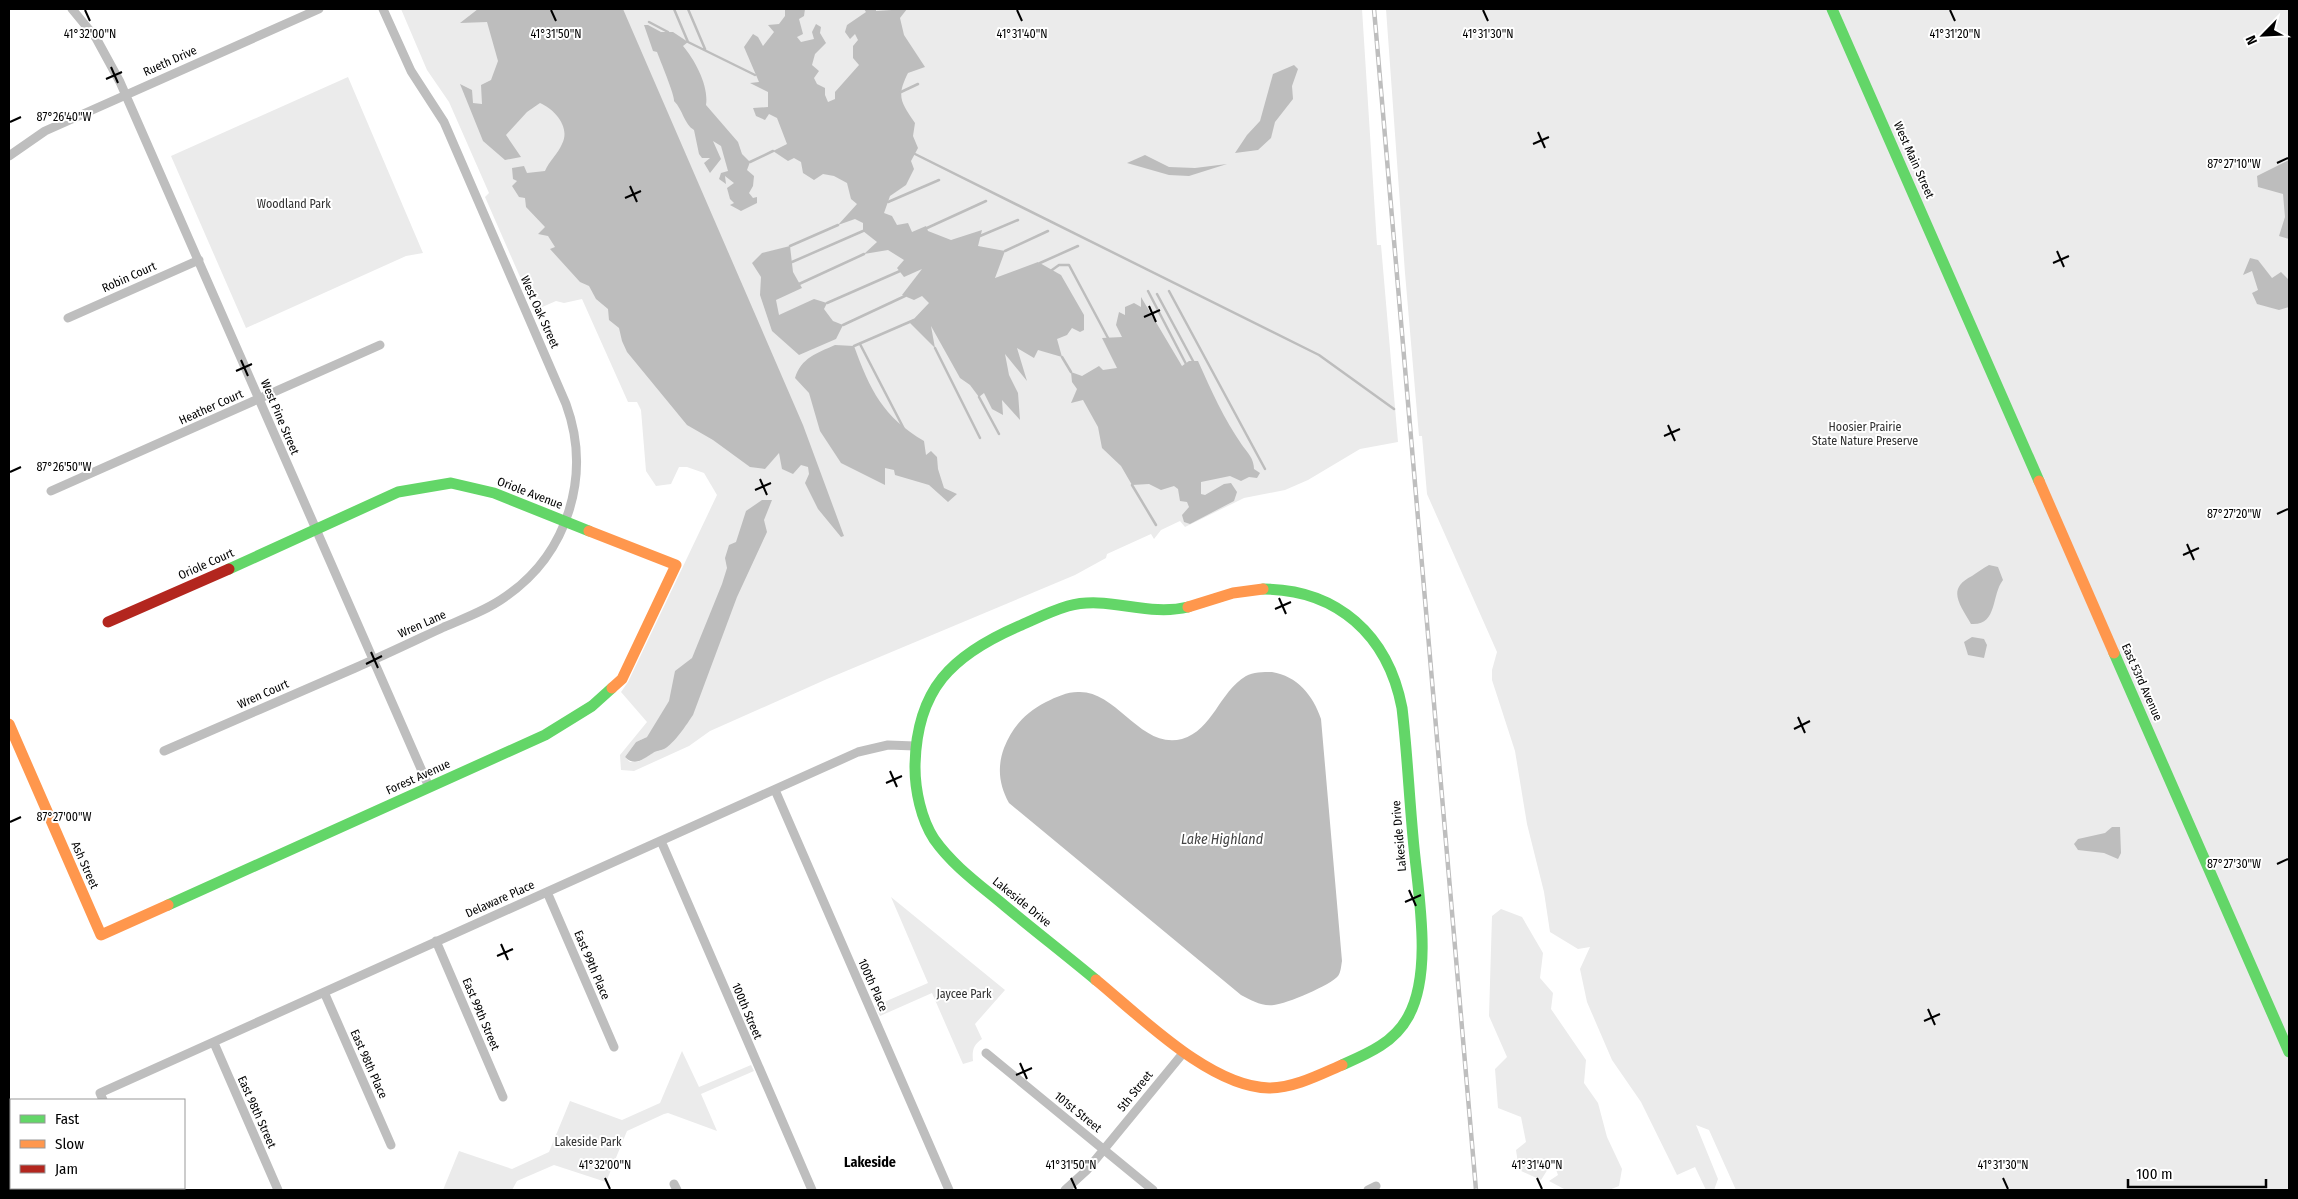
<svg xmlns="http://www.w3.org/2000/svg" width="2298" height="1199" font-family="'Fira Sans Condensed',sans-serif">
	<rect width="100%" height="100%" fill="#fff"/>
	<path fill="#ebebeb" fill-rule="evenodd" d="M401,9h961l15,236h4l17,197 -38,7 -52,31 -23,10 -41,8 -59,29 -5,-6 -19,9 -7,9 -3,-5 -44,20 -1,4 -31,17 -248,104 -117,52 -21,15 -55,25 -13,-1 -1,-15 27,-33 -26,-30 7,-10 89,-187 -13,-22 -17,-6h-8l-8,17 -15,2 -10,-15 -5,-61 -4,-8h-9l-46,-103 -18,4 -8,-2 -16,7 -6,-12 -6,-1 -43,-98 4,-4 -40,-91 -22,-32zM647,737l12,12 -21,13h-8l-5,-5 11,-15z
		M1386,9h903v1181h-553l-27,-60 -13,-5 22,54 -4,11h-8l-11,-23 -18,8 -36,-73 -29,-42 -25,-58 -7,-33 10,-22 -12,2 -28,-17 -6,-40 -17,-68 -12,-73 -23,-71v-10l5,-18 -70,-158 -5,-58h-3l-14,-163z
		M348,77l75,176 -17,3 -160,72 -75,-172z
		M891,897l114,93 -30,34 7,15c-9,6 -10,12 -9,22l-10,3 -31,-71 -52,23 -5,-10 53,-23z
		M1501,909l21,8 21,36 -3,25 13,15 -2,16 35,51 -2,23 14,20 9,34 15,32 -3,17 -10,4h-43l-17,-9 9,-6 -5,-14 -12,19 -22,-10 -3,-20 10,-8 -5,-25 -23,-9 -3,-39 12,-12 -18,-41 3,-100z
		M682,1051l17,36 52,-22 3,6 -53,23 16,37 -49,-18 -4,1 -37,17 -21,51 -52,-17 -37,16 -5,9h-69l16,-39 53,18 37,-17 21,-51 52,19 38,-17z"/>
	<path fill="#bdbdbd" d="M478,9h145l180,416 41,111 -3,1 -23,-28 -13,-26 4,-9 -1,-7 -7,-2 -8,9 -11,-5 -3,-16 -14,16 -15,-2 -37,-27 -26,-15 -60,-73 -5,-11 -3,-13 -10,-8 -1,-11 -12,-10 -7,-13 -9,-4 -30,-33 5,-2 -7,-11 -10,-2 7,-7 -19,-20 -1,-9 -6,-1 -7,-11 5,-5 -4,-2 -1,-11 12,-2 3,7 18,-2c4,-10 13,-17 17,-27 9,-17 -8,-35 -22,-41l-13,9 -21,23 15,22 -16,3 -22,-19 -23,-57 12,6 1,13 9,1 -1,-19 10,-5 7,-19 -11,-39 -27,1z
		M785,9h20l-1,7 -5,3 4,15 -6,3 4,5 13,-3 -2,-7 4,-8 5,3 -1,6 6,10 -11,11 -3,11 7,6 -5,7 3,6 8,4v7l3,7 7,-3v-7l24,-27 -6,-7v-12l5,-6 -3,-6 -5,5 -5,-7 2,-7 19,-13 -2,-3h12v2l31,-2 -7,9 4,17 21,32 -17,6c-12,24 -7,29 7,50l-2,13 5,12 -7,13 3,8 -8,16 -16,11 -6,17 8,3 5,9 11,-2 4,9 14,-6 2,5 23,9 31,-10 -4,16 27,5 -10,27 43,-16 23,13 23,40v15l-4,2 -8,-4 -5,7 -10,4 5,18 -24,-7 -4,8 -17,-10 10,33 -22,-27 4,21 9,18 2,27 -18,-20 1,15 -11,-6 -8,-16 -5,4 -9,-12 -10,-7 -29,-52 4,22 -25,-25 19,-20 -7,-7 -8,4 -12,-5 20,-26 -18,8 -7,-9 7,-8 -16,-10 -24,4 13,-12 -14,-11v-8l-8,-4 -17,6 19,-21 -6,-5 -4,-16 -13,-7 -11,-2 -9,6 -11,-7 -2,-11 -7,-4 -6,3 -15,-10 14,-7 -10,-26 -8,-4 -4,6 -9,-4 -3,-8 15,-1v-15l-18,-9 9,-1 -15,-35 9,-13 5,3 5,9 11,-14 -6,-7 11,-1 6,-8z
		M644,25h4l13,7h12l15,10 -5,4c12,14 26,40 23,59l32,37 4,12 8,8 -3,8 7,6 -1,10 -4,7 4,5 4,-1v6l-16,8 -11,-6 4,-2 -4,-4 -3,-11 7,-5 -9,-7 1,8 -7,-5 2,-6 7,-2 -7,-25 -8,-5 8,18 -11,14 -6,-10 6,-5h-8l-3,-4 -5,-24c-10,-6 -11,-20 -20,-29 1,-5 -14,-41 -17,-49l-4,-1z
		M1294,65l4,4 -6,17 1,13 -18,23 -4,16 -13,12 -23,3 12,-18 13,-14 13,-47z
		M1145,155l24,12 26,1 32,-4 -38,12 -20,-1 -42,-12z
		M2289,160v79l-10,-3 6,-19 -2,-23 -25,-7 -1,-11z
		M790,246l3,26 9,16 -26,12 3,15 35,-16 13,4 -3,6 9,12 10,4 -7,14 -37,16 -27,-24 -12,-36 1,-18 -9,-14 10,-10z
		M2250,258l8,2 14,18 9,-6 8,8v27l-10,3 -22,-6 -5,-11 6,-3 -6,-19 -9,4z
		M1141,297l41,69 7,-5h9c13,29 26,58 44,84 6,8 12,14 12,24l6,4 -3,5 -8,-1 -8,4 -11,-5 -29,6v12l4,1 19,-11 7,-1 6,9 -3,9 -44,23 -6,-2 -2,-7 7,-8 -2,-5 -7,-1 -2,-12 -4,-3 -13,4 -12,-6 -17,1 -11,-19 -19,-18 -4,-21 -15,-27 -12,3 6,-14 -5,-7 -1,-10 11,4 17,-10 4,4 14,-2 -15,-30 20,-1 -6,-12 3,-13 6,3v-8l9,-4 7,4z
		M835,345l19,1c16,44 29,71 70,95l2,14 5,-4 6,6 1,12 6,19 13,6 -9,8 -19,-17 -34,-10 -1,-5 -9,-2v17l-44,-22 -21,-32 -11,-38 -14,-15c6,-20 22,-25 40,-33z
		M762,500h10l-8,20 3,12 -30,65 -44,118c-6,9 -19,29 -29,34 -4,2 -7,1 -11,4 -10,6 -18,14 -28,4l11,-15 11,-5 22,-36 6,-30 17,-13 30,-74 5,-16 -2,-10 4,-13 7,-3 10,-31z
		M1989,565l9,2 5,13c-12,15 -5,46 -32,44 -11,-20 -25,-35 1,-48 6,-4 11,-8 17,-11z
		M1972,637l12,2 3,6 -3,13 -16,-3 -4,-13z
		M1272,672c25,4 41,23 49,47l21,242c-1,5 -1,11 -4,15 -7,9 -52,28 -64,29 -12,2 -23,-5 -33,-10l-232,-192c-10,-18 -12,-36 -5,-55 9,-22 21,-35 42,-46 10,-5 21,-10 32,-10 39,-2 63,58 104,47 31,-9 37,-47 64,-63 7,-4 17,-4 26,-4z
		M2112,827h8l1,26 -3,6 -14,-6 -26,-3 -4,-6 4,-5 27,-6z"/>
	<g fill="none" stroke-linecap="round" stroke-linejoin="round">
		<path stroke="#bdbdbd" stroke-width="2.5" d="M674,9l14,33 67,33
			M688,9l17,40
			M649,22l19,10
			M901,92l17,-8
			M915,154l404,201 75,54
			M750,162l23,-11
			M888,202l51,-22
			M927,228l59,-27
			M980,236l38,-16
			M790,246l48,-21
			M1005,251l43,-20
			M792,262l71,-31
			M1040,263l38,-17
			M1052,270l7,-5h10l39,73
			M799,284l65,-30
			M1148,291l38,73
			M1169,291l96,178
			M1157,294l36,67
			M827,303l73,-32
			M843,325l62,-29
			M860,344l44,85
			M854,346l60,-26
			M935,348l45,90
			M1062,357l9,15
			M979,397l20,37
			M1132,485l24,40"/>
		<path stroke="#bebebe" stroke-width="9" d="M72,9l24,29 24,44 309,705
			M9,156l36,-25 274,-122
			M68,318l131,-58
			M51,491l329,-146
			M164,751c64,-28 127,-55 191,-83 30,-13 59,-27 89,-41 21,-9 43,-17 61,-30 63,-43 87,-122 61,-193l-122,-282 -33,-51 -28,-62
			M775,790l174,400
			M661,841l151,349
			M547,892l67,155
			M436,941l67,156
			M324,992l67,153
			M214,1043l64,147
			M986,1053l167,137
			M103,1100l-3,-7 758,-341 30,-7 27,1
			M674,1184l3,6
			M141,1188l1,2
			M1065,1190l22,-20 97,-118
			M1368,1190l8,-4"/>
		<path stroke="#63d668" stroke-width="11" d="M1832,9l207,472
			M229,569l169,-77 53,-9 43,10 95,38
			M1263,589c74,0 125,46 139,119 5,42 7,86 11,129 4,51 21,134 -5,180 -14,26 -41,37 -66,48
			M2114,653l175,399
			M168,905l377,-170 47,-29 20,-18
			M1096,980c-30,-25 -61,-49 -91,-74 -25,-21 -52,-40 -71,-67 -13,-20 -19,-49 -19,-72 1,-78 37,-112 104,-141 16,-7 32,-15 49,-20 40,-11 78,11 120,1"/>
		<path stroke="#ff974d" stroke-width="11" d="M2039,481l75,172
			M589,531l87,34 -54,114 -10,9
			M1188,607l45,-14 30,-4
			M9,724l92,211 67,-30
			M1096,980c44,36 114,107 173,108 25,0 50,-13 73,-23"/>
		<path stroke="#b3261e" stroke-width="11" d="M108,622l121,-53"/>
		<g stroke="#bebebe" stroke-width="4.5">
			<path id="rail" d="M1374,9l102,1181"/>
		</g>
		<use href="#rail" stroke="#fff" stroke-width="2.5" stroke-dasharray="8" stroke-linecap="butt"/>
	</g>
	<path fill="none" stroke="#000" stroke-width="2" d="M85,10l5,11M551,10l5,11M1017,10l5,11M1483,10l5,11M1950,10l5,11M111,67l7,16M106,79l16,-7M10,122l11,-5M1538,132l7,16M1533,144l16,-7M2277,163l11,-5M630,186l7,16M625,198l16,-7M2057,251l7,16M2053,263l16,-7M1149,306l7,16M1144,317l16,-7M241,360l7,16M236,371l16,-7M1668,425l7,16M1664,436l16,-7M10,472l11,-5M760,479l7,16M755,490l16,-7M2277,514l11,-5M2187,544l7,16M2183,555l16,-7M1279,598l7,16M1275,609l16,-7M371,652l7,16M366,664l16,-8M1798,717l7,16M1794,729l16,-8M890,771l7,16M886,783l16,-7M10,822l11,-5M2277,864l11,-5M1409,890l7,16M1405,902l16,-7M501,944l7,16M497,956l16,-7M1928,1009l7,16M1924,1021l16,-7M1020,1063l7,16M1016,1075l16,-7M605,1178l5,11M1071,1178l5,11M1537,1178l5,11M2003,1178l5,11"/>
	<g text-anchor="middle" stroke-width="4" stroke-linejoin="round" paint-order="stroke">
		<g font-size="12" fill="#000" stroke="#fff">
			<text transform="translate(170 61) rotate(-24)" y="4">Rueth Drive</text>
			<text transform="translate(1914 160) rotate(66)" y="4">West Main Street</text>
			<text transform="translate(129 277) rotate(-24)" y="4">Robin Court</text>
			<text transform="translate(540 312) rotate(66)" y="4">West Oak Street</text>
			<text transform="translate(211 407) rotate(-24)" y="4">Heather Court</text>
			<text transform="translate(280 417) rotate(67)" y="4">West Pine Street</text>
			<text transform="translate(530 493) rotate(21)" y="4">Oriole Avenue</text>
			<text transform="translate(206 564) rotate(-24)" y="4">Oriole Court</text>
			<text transform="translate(422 624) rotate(-24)" y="4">Wren Lane</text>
			<text transform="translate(2142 682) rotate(66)" y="4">East 53rd Avenue</text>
			<text transform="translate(263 694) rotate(-24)" y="4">Wren Court</text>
			<text transform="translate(418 777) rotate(-24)" y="4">Forest Avenue</text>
			<text transform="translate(1399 836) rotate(-95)" y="4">Lakeside Drive</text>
			<text transform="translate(85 865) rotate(66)" y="4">Ash Street</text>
			<text transform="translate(500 899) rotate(-24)" y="4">Delaware Place</text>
			<text transform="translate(1022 902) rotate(39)" y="4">Lakeside Drive</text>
			<text transform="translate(592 965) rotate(67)" y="4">East 99th Place</text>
			<text transform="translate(873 985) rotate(66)" y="4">100th Place</text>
			<text transform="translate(747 1011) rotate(67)" y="4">100th Street</text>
			<text transform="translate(481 1014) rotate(67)" y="4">East 99th Street</text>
			<text transform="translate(369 1064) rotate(66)" y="4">East 98th Place</text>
			<text transform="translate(1135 1091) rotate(-51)" y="4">5th Street</text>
			<text transform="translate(257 1112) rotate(66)" y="4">East 98th Street</text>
			<text transform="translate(1078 1112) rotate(39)" y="4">101st Street</text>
		</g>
		<g font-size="12" fill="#313131" stroke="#fff">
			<text x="294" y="208">Woodland Park</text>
			<text x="1865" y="431">Hoosier Prairie<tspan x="1865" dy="14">State Nature Preserve</tspan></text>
			<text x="964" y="998">Jaycee Park</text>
			<text x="588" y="1146">Lakeside Park</text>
		</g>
		<g font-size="14" font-style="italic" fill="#424242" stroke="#fff">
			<text x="1222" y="844">Lake Highland</text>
		</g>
		<g font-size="14" font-weight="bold" fill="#000" stroke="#fff">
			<text x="870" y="1167">Lakeside</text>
		</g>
	</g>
	<g font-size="12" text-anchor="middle" fill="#000" stroke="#fff" stroke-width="4" stroke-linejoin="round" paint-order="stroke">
		<text x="90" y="38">41°32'00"N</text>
		<text x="556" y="38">41°31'50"N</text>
		<text x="1022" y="38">41°31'40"N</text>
		<text x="1488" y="38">41°31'30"N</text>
		<text x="1955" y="38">41°31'20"N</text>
		<text x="64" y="121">87°26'40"W</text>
		<text x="2234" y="168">87°27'10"W</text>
		<text x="64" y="471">87°26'50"W</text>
		<text x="2234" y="518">87°27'20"W</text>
		<text x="64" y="821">87°27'00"W</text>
		<text x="2234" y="868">87°27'30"W</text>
		<text x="605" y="1169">41°32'00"N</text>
		<text x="1071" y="1169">41°31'50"N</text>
		<text x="1537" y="1169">41°31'40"N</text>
		<text x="2003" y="1169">41°31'30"N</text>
	</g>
	<rect width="2298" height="1199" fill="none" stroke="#000000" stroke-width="20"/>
	<rect x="10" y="1099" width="175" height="90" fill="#ffffff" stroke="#999999"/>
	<rect x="20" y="1115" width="25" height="8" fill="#63d668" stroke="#999999"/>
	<text x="55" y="1124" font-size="15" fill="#000000">Fast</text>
	<rect x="20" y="1140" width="25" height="8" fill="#ff974d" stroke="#999999"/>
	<text x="55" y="1149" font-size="15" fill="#000000">Slow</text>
	<rect x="20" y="1165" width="25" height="8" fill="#b3261e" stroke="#999999"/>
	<text x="55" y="1174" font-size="15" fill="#000000">Jam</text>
	<g transform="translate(2263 35) rotate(246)" stroke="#ffffff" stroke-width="4" paint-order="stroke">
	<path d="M0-4L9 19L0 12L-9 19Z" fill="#000000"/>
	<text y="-8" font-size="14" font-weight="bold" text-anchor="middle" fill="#000000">N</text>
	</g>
	<path d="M2128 1179v8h138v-8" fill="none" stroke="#000000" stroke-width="2.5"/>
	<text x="2136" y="1179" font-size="15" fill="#000000" stroke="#ffffff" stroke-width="4" paint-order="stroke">100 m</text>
</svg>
